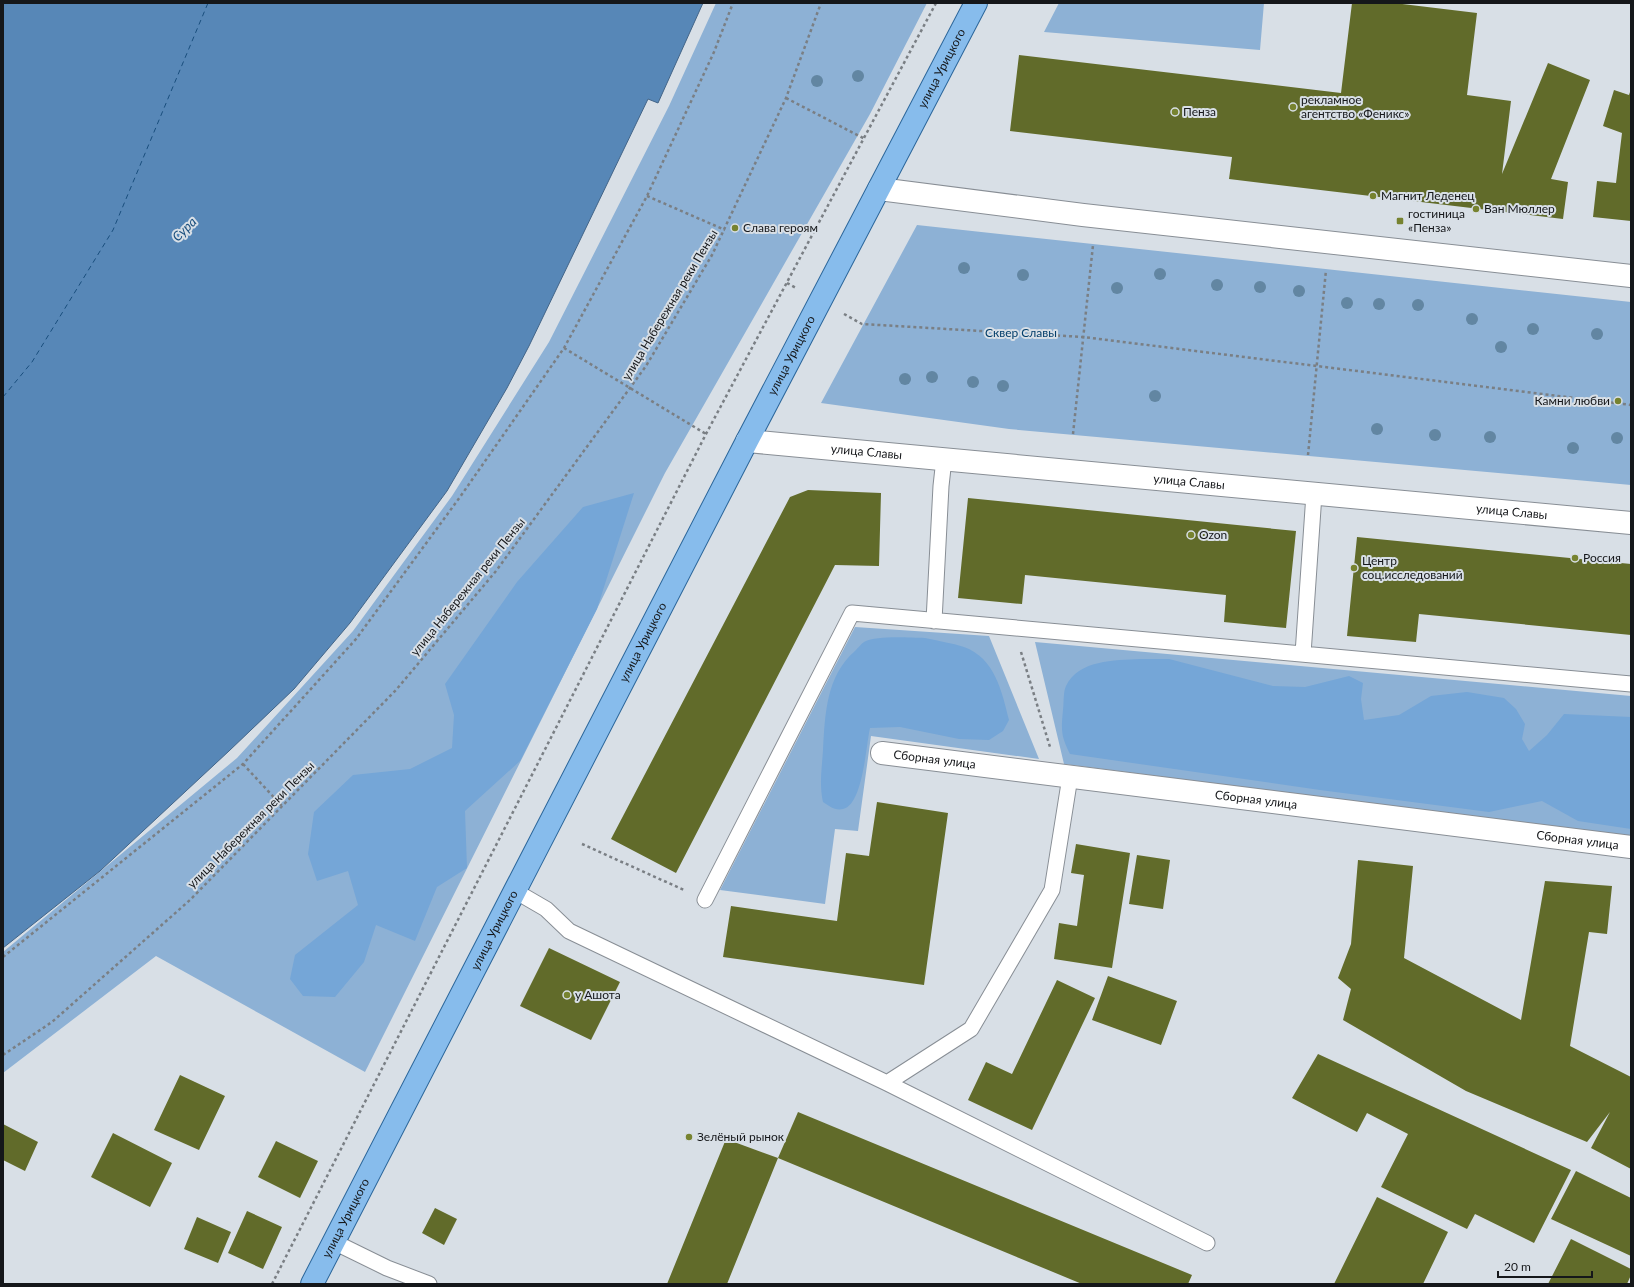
<svg xmlns="http://www.w3.org/2000/svg" width="1634" height="1287" font-family="Lato,sans-serif">
	<rect width="100%" height="100%" fill="#d8dfe6"/>
	<path fill="#8db1d5" d="M716,3h211l-57,111 -205,359 -300,599 -209,-116 -153,117v-121l234,-194 116,-127 99,-135 97,-154 120,-236z
		M1059,3h205l-4,47 -216,-18z
		M917,225l714,77v183l-622,-56 -188,-26z
		M855,627l134,9 50,123 -168,-23 -13,95 -23,-2 -10,75 -105,-14z
		M1035,642l596,54v141l-567,-73z"/>
	<path fill="#75a6d7" d="M634,493l-37,116 -77,152 -55,50 2,57 -30,19 -22,54 -39,-16 -12,37 -29,35 -32,-1 -13,-17 5,-24 63,-50 -10,-34 -31,10 -9,-27 6,-42 39,-37 57,-6 42,-21 2,-33 -9,-31 72,-102 66,-75z
		M925,638c13,3 27,5 39,9 31,11 38,45 45,73l-6,11 -14,9 -30,-1 -59,-12 -30,1c-4,17 -7,77 -27,81 -8,2 -14,-3 -20,-7 -4,-18 -1,-34 0,-52 2,-35 3,-74 32,-99 3,-3 6,-7 9,-9 14,-7 45,-4 61,-4z
		M1140,659h29l104,27 32,1 44,-11 14,7 -2,16 3,21 35,-5 32,-19 36,-4 37,6 12,11 9,15 -3,15 7,12 18,-16 17,-21 67,3v112l-53,-8 -36,-20 -53,11 -169,-22 -250,-36c-9,-18 -9,-23 -7,-44 1,-7 0,-18 3,-24 12,-26 49,-26 74,-27z"/>
	<path fill="#5787b7" stroke="#436588" d="M3,3h700l-45,100 -10,-4 -119,247 -22,42 -60,103 -97,132 -56,66 -65,62 -129,120 -97,77z"/>
	<g fill="none" stroke-linecap="round" stroke-linejoin="round">
		<path stroke="#194e7d" stroke-width="1" stroke-dasharray="5 4" stroke-linecap="butt" d="M3,397l29,-35 81,-132 95,-227"/>
	</g>
	<path fill="#616b2a" d="M1352,3h42l83,10 -10,82 44,6 -9,73 46,-111 42,17 -39,99 17,3 -5,37 -334,-40 3,-22 -222,-26 9,-76 322,38z
		M1631,89v132l-38,-4 4,-36 19,2 6,-50 -19,-7 11,-36 15,5z
		M808,490l73,3 -2,73 -44,-1 -159,308 -65,-34 179,-342z
		M968,498l328,33 -10,97 -62,-6 2,-27 -201,-20 -3,29 -64,-6z
		M1357,537l274,27v71l-212,-21 -3,28 -69,-6z
		M877,802l71,11 -24,172 -201,-28 8,-51 106,15 9,-68 23,3z
		M1076,844l54,9 -18,115 -58,-9 5,-36 18,3 7,-51 -13,-2z
		M1137,855l33,5 -7,49 -34,-5z
		M1358,860l55,6 -9,92 117,62 24,-139 67,5 -5,48 -18,-2 -19,114 61,31v92l-40,-21 19,-36 -23,30 -121,-51 -123,-71 8,-31 -13,-11 13,-34z
		M549,948l71,34 -29,58 -71,-34z
		M1108,976l69,25 -16,44 -69,-25z
		M1057,980l38,18 -63,132 -64,-30 18,-38 26,12z
		M1318,1054l253,116 -37,73 -59,-29 -8,15 -86,-42 27,-53 -41,-21 -10,19 -65,-34z
		M180,1075l45,21 -26,54 -45,-20z
		M798,1112l394,163 -4,9h-106l-304,-126z
		M3,1124l35,18 -13,29 -22,-11z
		M113,1133l59,30 -22,44 -59,-30z
		M726,1139l52,19 -51,126h-60z
		M276,1141l42,20 -18,37 -42,-21z
		M1576,1171l55,27v58l-80,-37z
		M1377,1197l71,35 -25,52h-89z
		M435,1208l22,11 -13,26 -22,-12z
		M247,1211l35,16 -19,42 -35,-16z
		M197,1217l34,15 -13,31 -34,-14z
		M1571,1239l60,30v6l-4,9h-79z"/>
	<g fill="none" stroke-linecap="round" stroke-linejoin="round">
		<g stroke="#888e95" stroke-width="17">
			<path id="lane" d="M934,621l7,-135 3,-27
				M1303,654l11,-160
				M515,891l31,18 23,22 318,152 320,160
				M705,900l147,-287 779,71
				M887,1083l84,-54 81,-139 18,-113
				M334,1242l53,26 42,16"/>
		</g>
		<g stroke="#888e95" stroke-width="24">
			<g id="street">
				<path d="M879,189l204,26 548,61"/>
				<path id="s1" d="M747,441l884,82"/>
				<path id="s2" d="M882,753l749,94"/>
			</g>
		</g>
		<g stroke="#2b669a" stroke-width="24">
			<g id="primary">
				<path id="s3" d="M312,1284l435,-843 229,-438"/>
			</g>
		</g>
		<path stroke="#7a7f84" stroke-width="2.5" stroke-dasharray="3 3" stroke-linecap="butt" d="M786,98l79,41
			M647,196l78,34
			M787,283l9,5
			M844,314l18,10 221,13 548,68
			M564,348l142,86
			M1073,434l20,-189
			M1308,455l18,-185
			M1021,652l29,95
			M243,764l39,42
			M582,844l102,46
			M3,957l240,-193 113,-125 104,-142 104,-149 83,-152 67,-144 19,-49
			M3,1055l49,-33 138,-122 206,-210 100,-119 150,-205 66,-111 74,-157 35,-95
			M272,1284l434,-850 230,-431"/>
		<use href="#lane" stroke="#fff" stroke-width="15"/>
		<use href="#street" stroke="#fff" stroke-width="22"/>
		<use href="#primary" stroke="#87bcec" stroke-width="22"/>
	</g>
	<g fill="#6286a2">
		<circle cx="858" cy="76" r="6"/>
		<circle cx="817" cy="81" r="6"/>
		<circle cx="964" cy="268" r="6"/>
		<circle cx="1160" cy="274" r="6"/>
		<circle cx="1023" cy="275" r="6"/>
		<circle cx="1217" cy="285" r="6"/>
		<circle cx="1260" cy="287" r="6"/>
		<circle cx="1117" cy="288" r="6"/>
		<circle cx="1299" cy="291" r="6"/>
		<circle cx="1347" cy="303" r="6"/>
		<circle cx="1379" cy="304" r="6"/>
		<circle cx="1418" cy="305" r="6"/>
		<circle cx="1472" cy="319" r="6"/>
		<circle cx="1533" cy="329" r="6"/>
		<circle cx="1597" cy="334" r="6"/>
		<circle cx="1501" cy="347" r="6"/>
		<circle cx="932" cy="377" r="6"/>
		<circle cx="905" cy="379" r="6"/>
		<circle cx="973" cy="382" r="6"/>
		<circle cx="1003" cy="386" r="6"/>
		<circle cx="1155" cy="396" r="6"/>
		<circle cx="1377" cy="429" r="6"/>
		<circle cx="1435" cy="435" r="6"/>
		<circle cx="1490" cy="437" r="6"/>
		<circle cx="1617" cy="438" r="6"/>
		<circle cx="1573" cy="448" r="6"/>
	</g>
	<g fill="#778330" stroke="#d8dfe6" stroke-width="1.5">
		<circle cx="1293" cy="107" r="4"/>
		<circle cx="1175" cy="112" r="4"/>
		<circle cx="1373" cy="196" r="4"/>
		<circle cx="1476" cy="209" r="4"/>
		<rect x="1396" y="217" width="8" height="8" rx="2"/>
		<circle cx="735" cy="228" r="4"/>
		<circle cx="1618" cy="401" r="4"/>
		<circle cx="1191" cy="535" r="4"/>
		<circle cx="1575" cy="558" r="4"/>
		<circle cx="1354" cy="568" r="4"/>
		<circle cx="567" cy="995" r="4"/>
		<circle cx="689" cy="1137" r="4"/>
	</g>
	<g text-anchor="middle" stroke-width="4" stroke-linejoin="round" paint-order="stroke">
		<g font-size="12" fill="#15171a" stroke="#d8dfe6">
			<text dy="4" stroke="none"><textPath href="#s3" startOffset="1369">улица Урицкого</textPath></text>
			<text transform="translate(670 305) rotate(-59)" y="4">улица Набережная реки Пензы</text>
			<text dy="4" stroke="none"><textPath href="#s3" startOffset="1045">улица Урицкого</textPath></text>
			<text dy="4" stroke="none"><textPath href="#s1" startOffset="120">улица Славы</textPath></text>
			<text dy="4" stroke="none"><textPath href="#s1" startOffset="444">улица Славы</textPath></text>
			<text dy="4" stroke="none"><textPath href="#s1" startOffset="768">улица Славы</textPath></text>
			<text transform="translate(468 587) rotate(-51)" y="4">улица Набережная реки Пензы</text>
			<text dy="4" stroke="none"><textPath href="#s3" startOffset="722">улица Урицкого</textPath></text>
			<text dy="4" stroke="none"><textPath href="#s2" startOffset="53">Сборная улица</textPath></text>
			<text dy="4" stroke="none"><textPath href="#s2" startOffset="377">Сборная улица</textPath></text>
			<text transform="translate(251 825) rotate(-45)" y="4">улица Набережная реки Пензы</text>
			<text dy="4" stroke="none"><textPath href="#s2" startOffset="701">Сборная улица</textPath></text>
			<text dy="4" stroke="none"><textPath href="#s3" startOffset="398">улица Урицкого</textPath></text>
			<text dy="4" stroke="none"><textPath href="#s3" startOffset="74">улица Урицкого</textPath></text>
		</g>
		<g font-size="12" fill="#15171a" stroke="#d8dfe6" text-anchor="start">
			<text x="1301" y="104">рекламное<tspan x="1301" dy="14">агентство «Феникс»</tspan></text>
			<text x="1183" y="116">Пенза</text>
			<text x="1381" y="200">Магнит Леденец</text>
			<text x="1484" y="213">Ван Мюллер</text>
			<text x="1408" y="218">гостиница<tspan x="1408" dy="14">«Пенза»</tspan></text>
			<text x="743" y="232">Слава героям</text>
			<text x="1610" y="405" text-anchor="end">Камни любви</text>
			<text x="1199" y="539">Ozon</text>
			<text x="1583" y="562">Россия</text>
			<text x="1362" y="565">Центр<tspan x="1362" dy="14">соц.исследований</tspan></text>
			<text x="575" y="999">у Ашота</text>
			<text x="697" y="1141">Зелёный рынок</text>
		</g>
		<g font-size="12" fill="#023d6a" stroke="#d8dfe6">
			<text x="1021" y="337">Сквер Славы</text>
		</g>
		<g font-size="13" font-style="italic" fill="#194e7d" stroke="#d8dfe6">
			<text transform="translate(184 229) rotate(-45)" y="5">Сура</text>
		</g>
	</g>
	<rect width="1634" height="1287" fill="none" stroke="#15171a" stroke-width="8"/>
	<path d="M1498 1271v6h94v-6" fill="none" stroke="#15171a" stroke-width="2"/>
	<text x="1504" y="1271" font-size="12" fill="#15171a" stroke="#d8dfe6" stroke-width="3" paint-order="stroke">20 m</text>
</svg>
